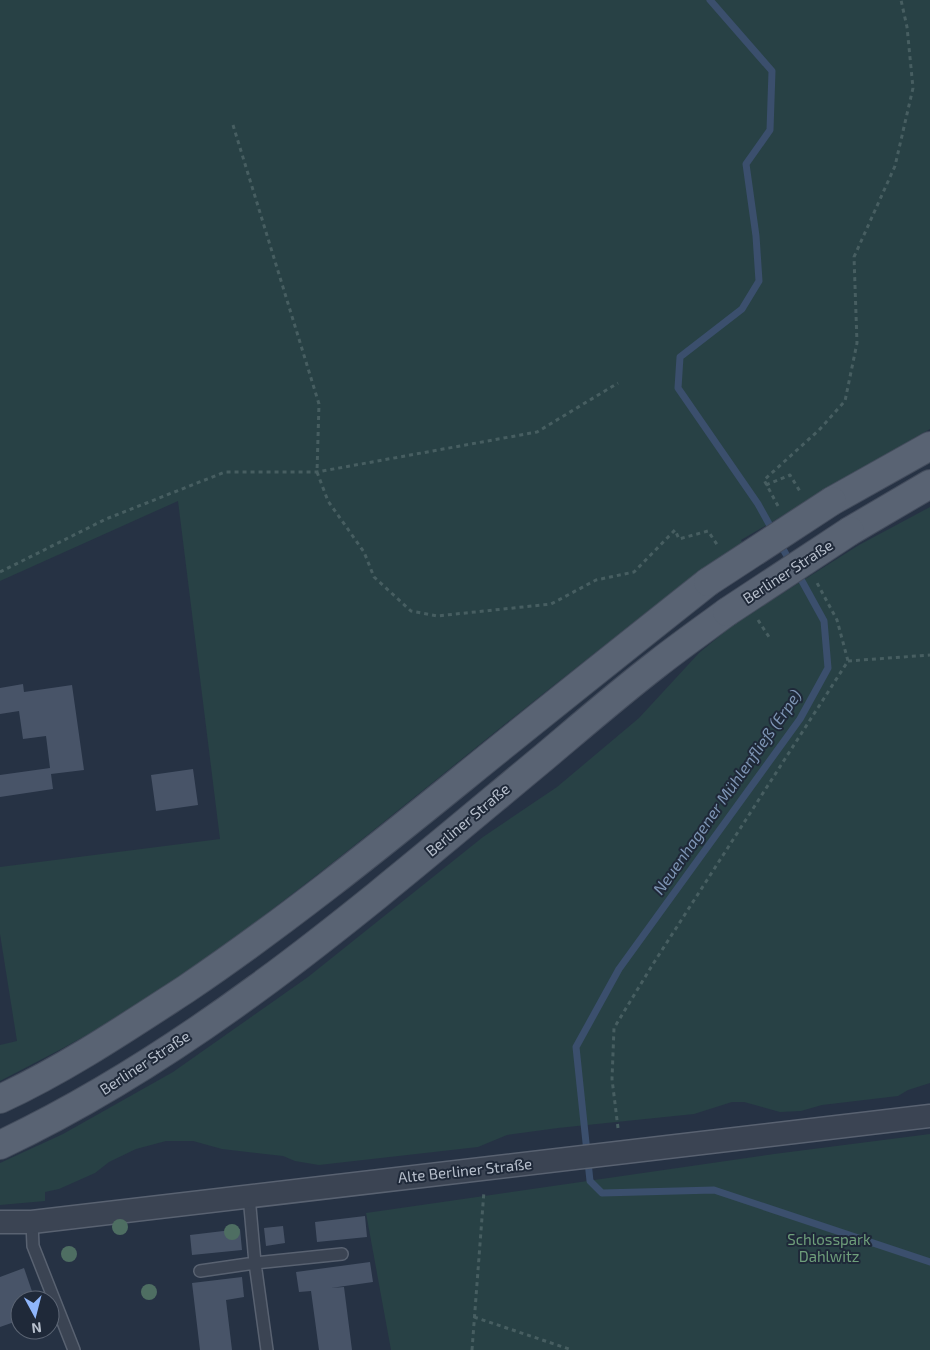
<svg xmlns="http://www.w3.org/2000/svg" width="930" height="1350" font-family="'Exo 2',sans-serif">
	<rect width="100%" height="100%" fill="#263244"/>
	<path fill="#284145" d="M0,0h930v429l-189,111 1,2c-52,36 -102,75 -151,114 -139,108 -271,223 -415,324 -56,39 -116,70 -176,101v-36l17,-4 -17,-107v-67l220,-28 -42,-338 -178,80z
		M930,507v576l-22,7 -10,6 -76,9 -21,6 -21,1 -36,-10h-12l-38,12 -136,14 -51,7 -29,12 -159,18 -24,-4 -12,-5 -61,-7 -29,-8h-27l-30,8 -27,13 -14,11 -36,16 -14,3v9l-45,4v-42l63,-29 110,-62 135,-95 175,-140 74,-50 82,-69 60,-65 35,-29 125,-79z
		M930,1134v216h-539l-25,-137 408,-59z"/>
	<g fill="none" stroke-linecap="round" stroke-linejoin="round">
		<path stroke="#3b4f6d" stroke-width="7" d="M710,0l62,71 -2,59 -24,34 10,72 3,45 -17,28 -62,48 -2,31 80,116 16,29
			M779,542l12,21
			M797,572l27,49 4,47 -28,51 -181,250 -43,78 14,134 12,12 112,-3 216,72"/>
	</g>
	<path fill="#485468" d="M23,684l1,8 48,-7 12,85 -33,4 2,15 -53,8v-22l50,-7 -4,-32 -23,3 -4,-28 -19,3v-26z
		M193,769l5,36 -42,6 -5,-36z
		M365,1216l2,21 -50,5 -2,-20z
		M283,1226l2,17 -19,3 -2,-18z
		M240,1229l2,21 -50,5 -2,-20z
		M370,1262l3,20 -42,6 13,-1 8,63h-33l-8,-59 -12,1 -3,-20z
		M24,1268l11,32h-15v20l-20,7v-50z
		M242,1277l2,20 -18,3 6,50h-32l-8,-67z"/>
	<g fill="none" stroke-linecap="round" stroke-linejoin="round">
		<g stroke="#596271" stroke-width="14">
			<path id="lane" d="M32,1222l1,24 41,104
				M200,1271l55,-8 -6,-67
				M267,1350l-12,-87 87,-9"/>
		</g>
		<g stroke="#596271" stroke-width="25">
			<path id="street" d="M0,1222h32l898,-106"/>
		</g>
		<g stroke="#444d5d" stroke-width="30">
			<path id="primary" d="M832,501l98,-55
				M850,531l80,-47
				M0,1099c65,-30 126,-71 186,-110 96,-65 187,-138 277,-211 81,-66 163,-131 245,-196
				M0,1145c201,-95 372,-245 542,-386 38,-32 76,-65 115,-95 23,-18 47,-35 70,-52"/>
		</g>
		<path stroke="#475e61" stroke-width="3" stroke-dasharray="4 4" stroke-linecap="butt" d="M233,125l86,279 -2,68 11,29 36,51 10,25 37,34 26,5 114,-12 45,-24 38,-8 41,-42 4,9 29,-8 10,15
			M766,485l24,-10 11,18
			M778,506l-14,-26 55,-50 26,-29 12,-58 -3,-86 41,-91 18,-78 -6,-61 -6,-27
			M0,572l106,-53 119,-47h92l220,-40 81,-49
			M758,620l11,17
			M848,661l82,-6
			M618,1128l-6,-49 2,-51 39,-64 195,-303 -11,-41 -21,-39
			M474,1317l98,33
			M472,1350l12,-159"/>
		<use href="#lane" stroke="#3b4453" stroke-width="11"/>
		<use href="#street" stroke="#3b4453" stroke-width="22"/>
		<use href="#primary" stroke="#596373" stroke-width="28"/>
		<g stroke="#444d5d" stroke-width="30" stroke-linecap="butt">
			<path id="primary-bridge" d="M708,582l124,-81
				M727,612l123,-81"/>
		</g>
		<use href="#primary-bridge" stroke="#596373" stroke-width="28"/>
	</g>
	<g fill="#4e6e62">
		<circle cx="120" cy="1227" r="8"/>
		<circle cx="232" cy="1232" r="8"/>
		<circle cx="69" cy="1254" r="8"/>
		<circle cx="149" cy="1292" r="8"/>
	</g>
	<g text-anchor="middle" stroke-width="4" stroke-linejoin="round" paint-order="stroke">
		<g font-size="15" fill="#b8c0cd" stroke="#1f2939">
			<text transform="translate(788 572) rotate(-33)" y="5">Berliner Straße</text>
			<text transform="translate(468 820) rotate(-40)" y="5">Berliner Straße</text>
			<text transform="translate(145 1063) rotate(-33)" y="5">Berliner Straße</text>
			<text transform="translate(465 1171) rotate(-6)" y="5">Alte Berliner Straße</text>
		</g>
		<g font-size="15" fill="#6f9f7b" stroke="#1f2939">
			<text x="829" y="1245">Schlosspark<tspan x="829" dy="17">Dahlwitz</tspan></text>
		</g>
		<g font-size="16" font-style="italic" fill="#7e95b5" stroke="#1f2939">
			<text transform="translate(727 792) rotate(-55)" y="6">Neuenhagener Mühlenfließ (Erpe)</text>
		</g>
	</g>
	<g transform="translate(35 1315) rotate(173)"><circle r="24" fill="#1f2939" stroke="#5c6574"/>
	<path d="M0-4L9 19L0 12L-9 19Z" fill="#8fb6fb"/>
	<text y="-8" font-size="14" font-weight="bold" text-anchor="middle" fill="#b8c0cd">N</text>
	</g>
</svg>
